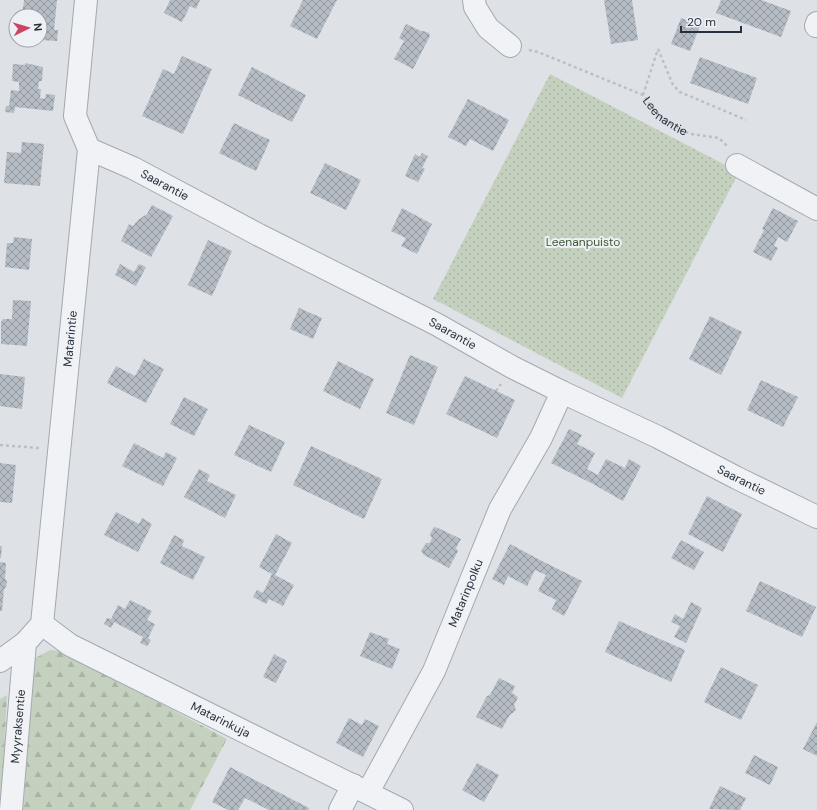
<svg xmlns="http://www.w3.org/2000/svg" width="817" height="810" font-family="'DM Sans',sans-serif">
	<defs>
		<pattern id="forest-firs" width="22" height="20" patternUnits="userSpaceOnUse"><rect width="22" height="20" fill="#c5d1bf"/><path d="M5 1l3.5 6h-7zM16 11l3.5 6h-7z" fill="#a9b4a5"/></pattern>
		<pattern id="park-dots" width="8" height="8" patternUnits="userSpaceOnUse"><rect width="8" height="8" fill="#c5d1bf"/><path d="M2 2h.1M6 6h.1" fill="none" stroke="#a9b4a5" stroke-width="1.8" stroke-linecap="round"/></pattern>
		<pattern id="building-cross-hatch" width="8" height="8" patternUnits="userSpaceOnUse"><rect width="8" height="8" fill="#b5bcc4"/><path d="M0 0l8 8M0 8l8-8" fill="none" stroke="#9399a0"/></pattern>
	</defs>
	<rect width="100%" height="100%" fill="#dee2e7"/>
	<path fill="url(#forest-firs)" d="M50,650l13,1 164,88 -37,71h-167l12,-152z
		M7,695l-6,115h-1v-111z"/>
	<path fill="url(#park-dots)" d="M550,74l189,98 -117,226 -189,-99z"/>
	<path fill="url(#building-cross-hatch)" d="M24,0h33l-3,30h4l-1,11 -17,-1v-24h-18z
		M170,0h30l-4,9 -6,-3 -8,16 -18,-9z
		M303,0h34l-20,39 -27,-13z
		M604,0h28l6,40 -27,4z
		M721,0h40l30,11 -10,26 -65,-24z
		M681,18l19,8 -10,25 -19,-7z
		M406,24l15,7h2l6,2 1,3 -17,33 -19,-10 10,-18 -5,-3z
		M182,56l30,13 -29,65 -41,-18 21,-47 11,5z
		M700,57l57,21 -9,26 -58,-21z
		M25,63l18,4 -1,14h-3l-1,8h3l-1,9 5,1 1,-5 9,1 -2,16 -38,-4 -1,6 -9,-1 1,-6h3l2,-16 8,1v-9l-7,-1 1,-17 12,1z
		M252,67l54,28 -14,27 -54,-27z
		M468,99l41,21 -16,31 -23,-12 -4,7 -18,-9z
		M234,123l36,17 -14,31 -37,-18z
		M22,142l22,2 -4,42 -36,-3 3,-31 14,1z
		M422,153l6,3 -6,12 3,1 -7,13 -13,-6 10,-22 5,3z
		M325,163l36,17 -15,30 -36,-17z
		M152,205l21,11 -22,41 -30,-16 8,-17 4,2 5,-6 9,-6z
		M402,208l30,16 -15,30 -16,-8 5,-8 -15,-7z
		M773,208l25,13 -11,21 -9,-5 -4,9 4,2 -7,13 -18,-9 11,-22 -2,-1z
		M14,237l18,2 -3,31 -24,-3 2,-24h6z
		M208,240l24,11 -20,45 -24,-11z
		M120,264l14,8 5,-8 7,3 -10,19 -21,-11z
		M13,300l18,1 -4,45 -26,-2v-22l2,-3h9z
		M299,308l23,10 -9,21 -23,-10z
		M710,316l32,16 -21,43 -32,-16z
		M410,355l28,12 -24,58 -28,-12z
		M144,359l20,10 -18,34 -39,-20 9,-17 19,10z
		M338,361l36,18 -14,30 -37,-18z
		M0,374l25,3 -3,32 -22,-3z
		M465,376l50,24 -18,38 -51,-24z
		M761,380l37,17 -15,30 -36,-17z
		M184,397l24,12 -14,27 -24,-12z
		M249,425l36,17 -14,30 -37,-17z
		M569,429l13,6 -5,9 18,9 -8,16 11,6 8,-16 19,9 4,-9 12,7 -18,35 -30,-17 -42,-21z
		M134,443l29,15 3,-6 11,6 -14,28 -41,-20z
		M311,446l71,33 -18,40 -71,-34z
		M0,463l16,2 -4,38 -12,-1z
		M199,469l11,6 -3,6 29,14 -11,23 -41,-21z
		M707,496l35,18 -19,38 -35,-18z
		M116,512l23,12 3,-6 10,6 -14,28 -34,-17z
		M434,527l4,1 23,11 -5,9 2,3 -9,17 -25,-13 -3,-4 5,-8h4l2,-5 -2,-4z
		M276,534l16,9 -17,32 19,10 -11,21 -14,-7 -3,5 -13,-7 4,-7 6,3 9,-19 -13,-7z
		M174,535l10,5 -2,6 23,11 -12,23 -33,-17z
		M681,540l23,12 -10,18 -23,-12z
		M510,544l30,16 42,21 -18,35 -12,-7 4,-9 -18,-9 8,-16 -11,-5 -8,16 -19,-10 -4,9 -12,-6z
		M0,546h2l-1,12h-1z
		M0,562l6,1 -1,16 2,2 -1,6 -2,2 -2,22h-2z
		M760,581l56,26 -14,30 -56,-26z
		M130,600l22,11 -5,9 8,4 -7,14 3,2 -4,6 -7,-3 3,-6 -29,-15 -3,6 -7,-4 3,-6 4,1 7,-14 7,4z
		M691,602l11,6 -16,35 -12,-6 6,-11 -9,-4 4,-8 8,5z
		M619,621l66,29 -14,32 -66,-30z
		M370,632l19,7 -2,5 13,5 -8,20 -32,-13z
		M274,654l13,7 -11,22 -13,-6z
		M721,667l37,18 -17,35 -37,-18z
		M499,678l16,8 -3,7 6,4 -4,8 2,5 -7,6 -7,13 -26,-12 11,-21 3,-1z
		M349,718l13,7 3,-6 14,7 -16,31 -27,-14z
		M817,722v34l-14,-7z
		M754,755l24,12 -8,18 -25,-12z
		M477,763l22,12 -15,27 -22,-12z
		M230,767l79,41 -1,2h-39l-24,-12 -7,12h-10l-16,-8z
		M720,786l26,12 -6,12 -31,-1z"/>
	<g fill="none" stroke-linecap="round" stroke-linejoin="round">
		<g stroke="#a3a9b1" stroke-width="24">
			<g id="street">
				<path d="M474,0l1,7 13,21 22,18"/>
				<path d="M816,26l1,-3"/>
				<path id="s2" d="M89,149l44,19 126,67 177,89 76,43 50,25 96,45 79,41 80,39"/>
				<path d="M737,165l80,44"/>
				<path id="s3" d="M42,624l28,21 332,165"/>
				<path id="s4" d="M0,661l25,-18 17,-19 47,-475 -14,-33 11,-116"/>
				<path id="s5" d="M368,792l66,-121 66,-162 41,-71 21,-46"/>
				<path id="s6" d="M11,810l14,-167"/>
				<path d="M340,810l13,-25"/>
			</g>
		</g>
		<g stroke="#bcc0c6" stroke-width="2.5" stroke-dasharray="3 3" stroke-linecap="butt">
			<path d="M658,49l15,36 7,7 66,28"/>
			<path id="s1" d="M529,50l9,2 105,43 16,21 20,13 12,5 28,4 9,9"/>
			<path d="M643,95l15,-46"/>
			<path d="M496,391l5,-7"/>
			<path d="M0,445l39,3"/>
		</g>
		<use href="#street" stroke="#f0f2f6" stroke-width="22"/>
	</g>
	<g text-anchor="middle" stroke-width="4" stroke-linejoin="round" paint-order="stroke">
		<g font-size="12" fill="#27313d" stroke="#edf1f5">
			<text dy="4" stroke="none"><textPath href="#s1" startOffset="154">Leenantie</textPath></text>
			<text dy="4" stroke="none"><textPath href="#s2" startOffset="84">Saarantie</textPath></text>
			<text dy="4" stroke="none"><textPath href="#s2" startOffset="408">Saarantie</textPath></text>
			<text dy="4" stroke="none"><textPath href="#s4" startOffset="343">Matarintie</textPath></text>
			<text dy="4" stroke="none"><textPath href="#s2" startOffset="732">Saarantie</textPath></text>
			<text dy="4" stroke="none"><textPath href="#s5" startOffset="222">Matarinpolku</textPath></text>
			<text dy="4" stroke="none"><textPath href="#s3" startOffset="203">Matarinkuja</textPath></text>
			<text dy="4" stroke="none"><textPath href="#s6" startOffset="84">Myyraksentie</textPath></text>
		</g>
		<g font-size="12" fill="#3e5935" stroke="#edf1f5">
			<text x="583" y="246">Leenanpuisto</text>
		</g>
	</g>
	<g transform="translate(28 28) rotate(85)"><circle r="19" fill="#edf1f5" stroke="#9ea4ab"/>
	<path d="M0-3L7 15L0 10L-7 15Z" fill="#cb4462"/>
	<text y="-6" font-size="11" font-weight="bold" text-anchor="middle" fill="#27313d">N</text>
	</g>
	<path d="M681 26v6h60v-6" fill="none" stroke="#27313d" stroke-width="2"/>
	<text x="687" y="26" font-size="12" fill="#27313d" stroke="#edf1f5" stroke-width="3" paint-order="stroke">20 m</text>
</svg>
